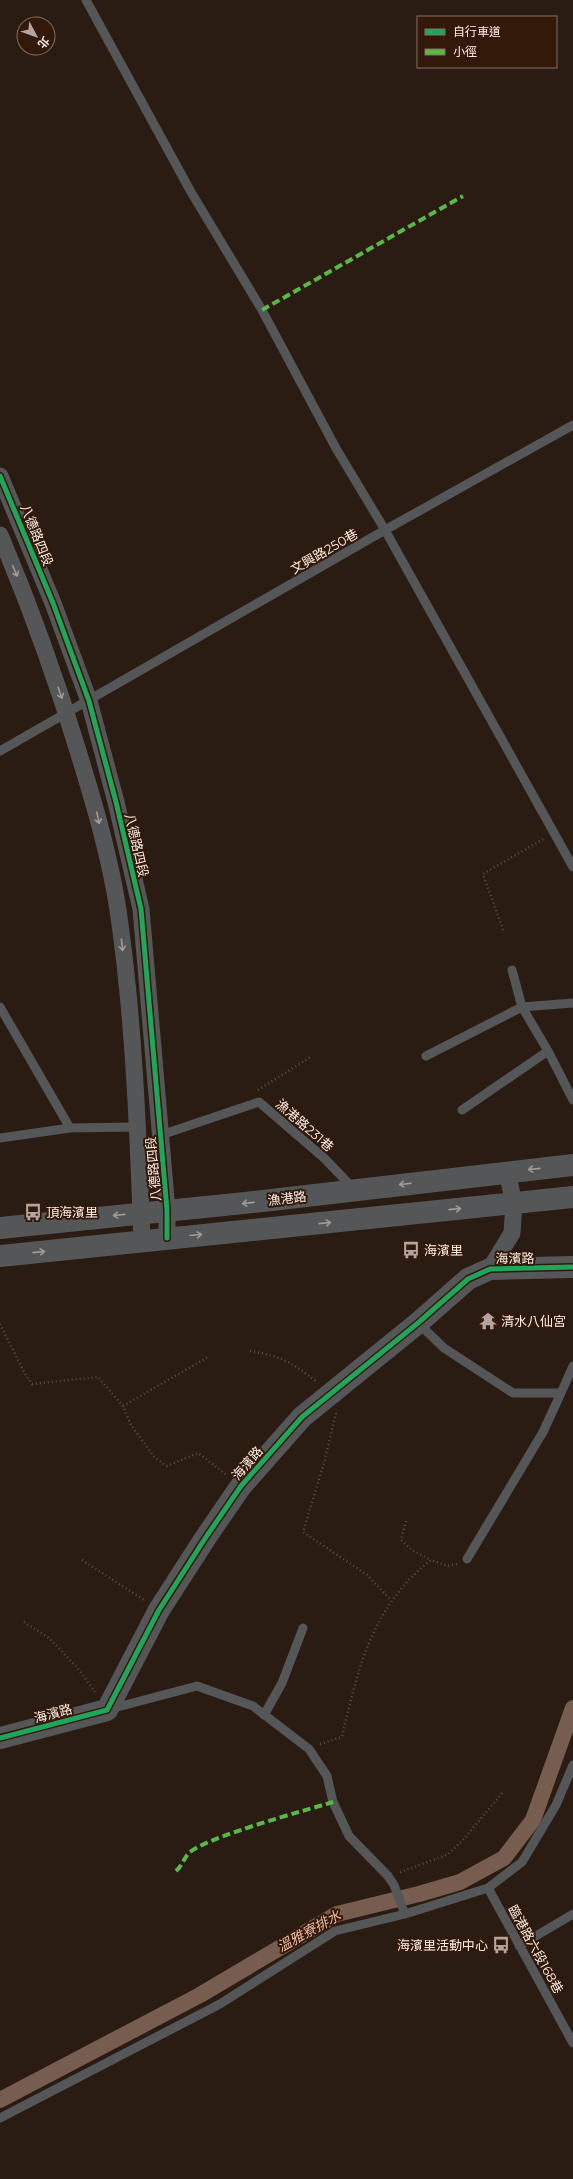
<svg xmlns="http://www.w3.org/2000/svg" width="573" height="2179" font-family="Montserrat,'Noto Sans TC',sans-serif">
	<rect width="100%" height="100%" fill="#2a1c13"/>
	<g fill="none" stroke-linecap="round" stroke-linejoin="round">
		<path stroke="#765d4f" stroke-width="16" d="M0,2100l200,-105 137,-81 82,-20 41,-12 44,-24 29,-38 40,-112"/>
		<path stroke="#53504e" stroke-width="2.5" stroke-dasharray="1 3" stroke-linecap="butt" d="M503,930l-20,-56 62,-36
			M258,1090l54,-34
			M0,1324l25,50 7,10 66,-7 25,29 8,19 24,33 12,8 31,-13 30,23
			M250,1351c34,6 41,11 67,31
			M123,1406l85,-49
			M336,1413l-12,50 -21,69 64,43 24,25
			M406,1521l-5,19 11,10 19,10
			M82,1560l62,40
			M24,1622l25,16 27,28 19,26
			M320,1744l22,-7c16,-69 30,-131 89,-177l17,6 9,-2
			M400,1872l47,-17 16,-15 40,-48"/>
		<path stroke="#555657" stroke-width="9" d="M86,0l105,192 71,118 75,140 48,80 188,337
			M0,751l385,-221 188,-105
			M512,970l10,37 26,44 25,49
			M0,1007l70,121
			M426,1056l96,-49 51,-4
			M462,1110l86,-59
			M161,1135l98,-33 65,56 29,30
			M0,1138l70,-10 66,-1
			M418,1323l26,25 69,45h48l12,-27
			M467,1559l76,-127 18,-39
			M110,1709l87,-23 56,20 56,43 18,27 6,26 16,34 39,40 6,9 11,29
			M264,1715l18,-32 21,-55
			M488,1888l85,155
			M519,1946l54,-32
			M0,2118l220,-114 115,-73 70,-17 83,-26 34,-26 34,-57 17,-40"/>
		<path stroke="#555657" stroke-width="17" d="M0,476l53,127 36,98 27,101 25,107 26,301v28
			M0,535c30,71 56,143 78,216 16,52 32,106 40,159 16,109 20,221 24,331
			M490,1269l22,-36 2,-30 -7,-31"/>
		<path stroke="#555657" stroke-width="22" d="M0,1228l263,-27 310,-36
			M0,1256l573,-59
			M0,1738l107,-28 52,-100 47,-73 35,-51 61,-69 116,-94 50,-44 22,-10 83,-2"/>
		<path stroke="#58b947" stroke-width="4" stroke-dasharray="8 4" stroke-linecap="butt" d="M262,310l201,-114
			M176,1871c6,-5 7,-11 12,-17 14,-16 119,-44 145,-52"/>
		<g stroke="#33190a" stroke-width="8">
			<path id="cycleway" d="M0,476l53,127 36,98 27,101 25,107 26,301v28
				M0,1738l107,-28 52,-100 47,-73 35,-51 61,-69 116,-94 50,-44 22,-10 83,-2"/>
		</g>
		<use href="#cycleway" stroke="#20a55d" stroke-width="5"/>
	</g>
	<defs><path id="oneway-shaft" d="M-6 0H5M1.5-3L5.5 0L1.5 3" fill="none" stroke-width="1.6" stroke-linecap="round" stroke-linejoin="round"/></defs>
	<g stroke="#a19a98">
		<use href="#oneway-shaft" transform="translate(15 571) rotate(67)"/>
		<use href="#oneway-shaft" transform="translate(60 693) rotate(71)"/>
		<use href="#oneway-shaft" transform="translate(98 818) rotate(78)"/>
		<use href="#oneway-shaft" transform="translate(122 945) rotate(84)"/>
		<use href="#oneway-shaft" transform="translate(534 1169) rotate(174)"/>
		<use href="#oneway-shaft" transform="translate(405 1184) rotate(173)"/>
		<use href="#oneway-shaft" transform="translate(248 1203) rotate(174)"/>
		<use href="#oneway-shaft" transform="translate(455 1209) rotate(-6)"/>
		<use href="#oneway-shaft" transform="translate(119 1215) rotate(174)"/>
		<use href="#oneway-shaft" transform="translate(325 1223) rotate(-6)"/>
		<use href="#oneway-shaft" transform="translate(196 1235) rotate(-5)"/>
		<use href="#oneway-shaft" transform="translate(39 1252) rotate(-6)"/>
	</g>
	<defs>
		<g id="bus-bare" transform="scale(1.38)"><path d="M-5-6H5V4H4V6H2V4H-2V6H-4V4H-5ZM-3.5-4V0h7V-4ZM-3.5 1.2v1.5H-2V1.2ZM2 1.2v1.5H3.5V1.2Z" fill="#b3a49d" stroke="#33190a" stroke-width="2.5" paint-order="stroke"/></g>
		<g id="temple-bare" transform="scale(1.38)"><path d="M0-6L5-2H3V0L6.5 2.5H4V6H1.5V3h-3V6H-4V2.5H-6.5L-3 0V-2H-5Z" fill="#b3a49d" stroke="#33190a" stroke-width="2.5" paint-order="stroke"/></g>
	</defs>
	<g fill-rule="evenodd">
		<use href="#bus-bare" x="33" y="1212"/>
		<use href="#bus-bare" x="411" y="1250"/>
		<use href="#temple-bare" x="488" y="1321"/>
		<use href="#bus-bare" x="501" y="1945"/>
	</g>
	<g text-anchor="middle" stroke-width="4" stroke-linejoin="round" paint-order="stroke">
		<g font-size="13" fill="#fdeee7" stroke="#33190a">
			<text transform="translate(37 535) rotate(68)" y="5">八德路四段</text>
			<text transform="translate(324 551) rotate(-30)" y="5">文興路250巷</text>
			<text transform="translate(137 845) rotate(77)" y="5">八德路四段</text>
			<text transform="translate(305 1125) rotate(41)" y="5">漁港路231巷</text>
			<text transform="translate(153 1169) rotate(-95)" y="5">八德路四段</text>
			<text transform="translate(287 1198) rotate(-7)" y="5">漁港路</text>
			<text transform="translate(515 1258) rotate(-1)" y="5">海濱路</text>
			<text transform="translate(247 1463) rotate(-49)" y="5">海濱路</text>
			<text transform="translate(53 1713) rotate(-15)" y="5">海濱路</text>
			<text transform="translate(536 1949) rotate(61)" y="5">臨港路六段168巷</text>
		</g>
		<g font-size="13" fill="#fdeee7" stroke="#33190a" text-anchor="start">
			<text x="46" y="1217">頂海濱里</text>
			<text x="424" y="1255">海濱里</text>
			<text x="501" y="1326">清水八仙宮</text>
			<text x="488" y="1950" text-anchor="end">海濱里活動中心</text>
		</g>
		<g font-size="14" font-style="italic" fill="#f1bda2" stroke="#33190a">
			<text transform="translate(309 1931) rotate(-29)" y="5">溫雅寮排水</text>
		</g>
	</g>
	<rect x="417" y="16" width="140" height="52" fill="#33190a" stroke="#846e62"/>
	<rect x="425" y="29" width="20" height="6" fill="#20a55d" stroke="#846e62"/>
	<text x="453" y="36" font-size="12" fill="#fdeee7">自行車道</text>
	<rect x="425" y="49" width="20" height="6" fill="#58b947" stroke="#846e62"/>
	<text x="453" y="56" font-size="12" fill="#fdeee7">小徑</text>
	<g transform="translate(36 36) rotate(131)"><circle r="19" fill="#33190a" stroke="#846e62"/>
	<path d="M0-3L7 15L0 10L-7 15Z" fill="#b3a49d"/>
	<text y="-6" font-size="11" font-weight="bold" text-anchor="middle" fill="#fdeee7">北</text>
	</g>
</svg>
